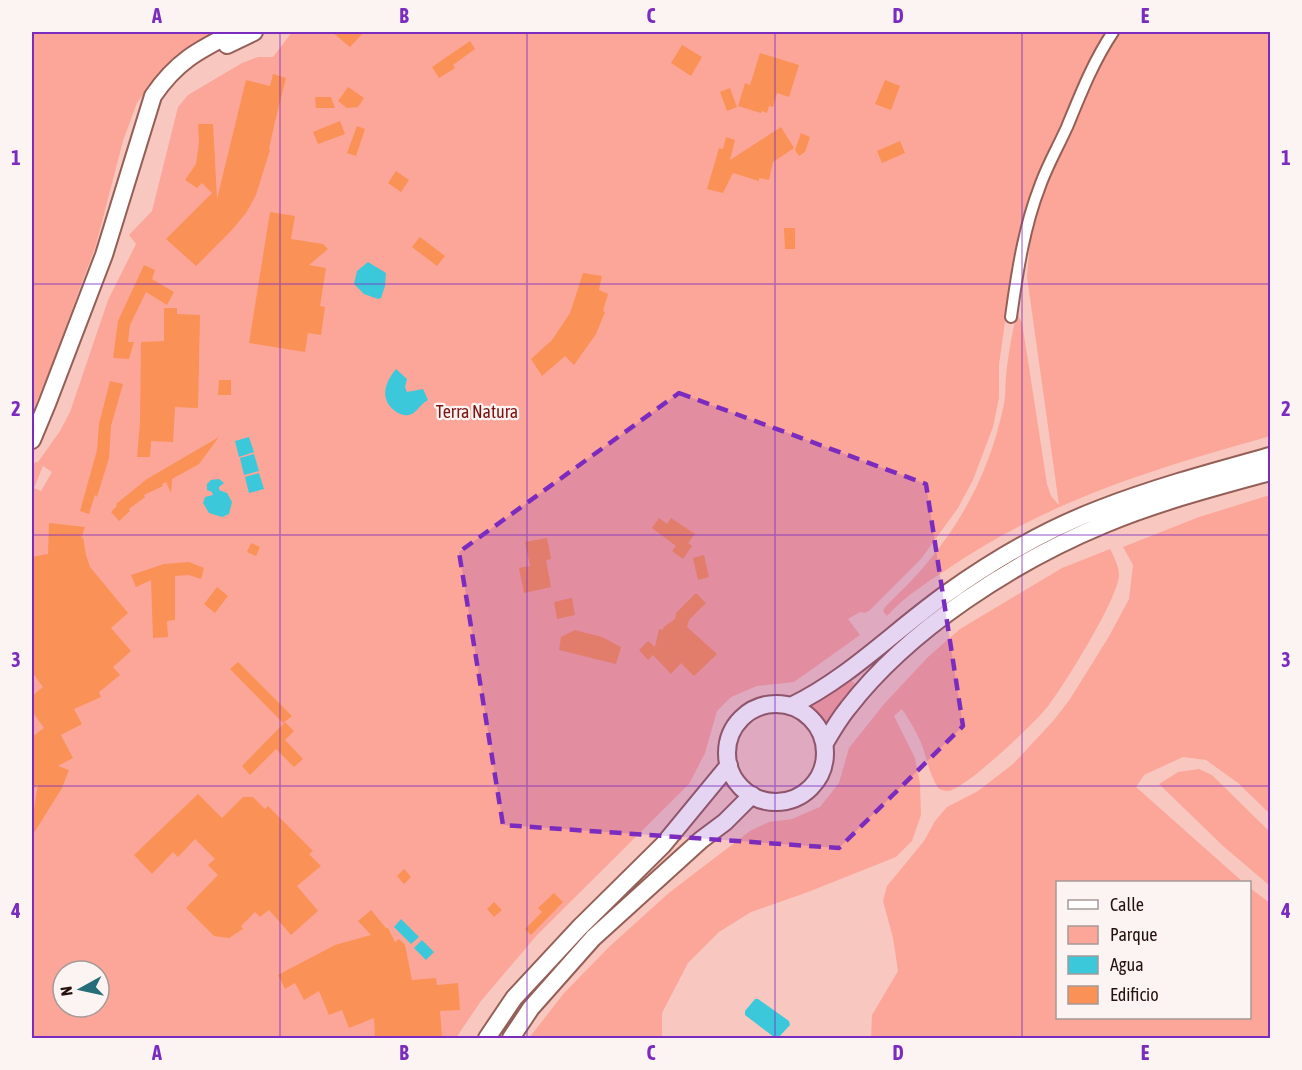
<svg xmlns="http://www.w3.org/2000/svg" width="1302" height="1070" font-family="'Asap Condensed',sans-serif">
	<rect width="100%" height="100%" fill="#f8c8c0"/>
	<path fill="#fca699" fill-rule="evenodd" d="M32,32h184l-29,16 -28,24 -22,31 -14,38 -27,104 -45,122 -19,46z
		M292,32h813l-28,54 -39,93 -14,44 -19,87 1,5 -7,50v33l-6,29 -20,53 -15,28 -37,51 -51,51 -5,3 -5,-1 -12,7 12,16 -66,47 -37,4 -26,11 -14,14 -12,42 -16,31 -152,151 -56,66 -25,37h-424v-569l3,-7h3l22,-31 10,-19 38,-112 28,-56 -7,-9 23,-24 26,-104 10,-12 54,-32 16,-6h15zM43,466l9,6 -11,19 -7,-3zM63,971h36v36h-36z
		M1120,32h150v404c-115,33 -216,62 -318,130 -23,15 -47,30 -65,50l-4,-5 3,-5c14,-14 29,-28 41,-43 38,-45 64,-97 76,-155 3,-10 2,-21 3,-32 2,-21 6,-43 11,-63l5,10 5,31 20,130 4,12 8,9 -32,-228 3,-38 8,-36 56,-126z
		M1270,495v319l-32,-31 -32,-23 -23,-3 -39,18 -8,12 107,95h-185v136h192v-130l20,15v135h-399l1,-23 26,-44 -5,-33 -10,-37 4,-15 37,-45 11,-20 12,-14 31,-16 35,-27 41,-44 16,-21 38,-61 21,-39 4,-34 -10,-18 76,-30z
		M1110,549c4,7 9,18 9,26 0,22 -54,109 -70,130 -12,16 -83,84 -101,86 -3,0 -6,-1 -9,-2 -9,-13 -11,-26 -16,-41 -5,-14 -13,-27 -21,-39l-8,7 21,42 5,26 1,31 -9,26 -16,16 -88,35 -57,20 -32,20 -31,31 -26,50v25h-133l35,-45 46,-47 60,-54 80,-61 19,-9 23,-3 28,-12 19,-24 10,-35 36,-45 43,-46 32,-28 102,-61z
		M850,679l7,7 -33,39 -11,-14 -6,-3z
		M1199,769l13,6 58,57v54l-47,-40 -64,-62 19,-12z"/>
	<path fill="#3cc8db" d="M368,262l18,11 -1,13 -4,12 -3,1 -14,-5 -10,-10 3,-13z
		M396,369l11,10 -2,8 2,5 16,-3 5,11c-8,4 -11,13 -19,15 -5,1 -10,-1 -14,-4 -16,-12 -10,-29 1,-42z
		M249,437l5,15 -15,5 -4,-16z
		M254,454l5,17 -15,4 -4,-17z
		M259,473l5,16 -15,4 -4,-16z
		M219,479l5,4 -5,4v3l8,3 5,9 -3,12 -7,3 -13,-4 -6,-10 2,-6 8,-2 -1,-3 -5,-2v-6l4,-4z
		M401,919l18,18 -8,7 -17,-17z
		M422,940l12,12 -8,8 -12,-12z
		M755,999h3l31,22 1,4 -12,13 -4,-1 -29,-22v-4z"/>
	<path fill="#fa9156" d="M332,32h32l-14,15z
		M470,41l5,8 -22,16 2,3 -16,10 -7,-11z
		M682,45l20,12 -11,19 -20,-13z
		M760,53l39,12 -10,32 -12,-4 -4,14 -4,-1 -2,7 -5,-2 -1,2 -23,-7 7,-23 5,2z
		M273,74l13,4 -12,48 -5,23 1,1 -14,45 -10,18 -15,18 -35,35 -30,-27 46,-46 -10,-10 -5,5 -12,-8 11,-16 3,-22 -1,-18h15l4,75 29,-119 24,6z
		M885,80l15,6 -9,24 -16,-6z
		M348,87l16,11 -6,9 -11,1 -9,-7z
		M730,88l7,19 -10,4 -7,-19z
		M315,97h16l4,11h-19z
		M340,121l5,13 -27,10 -5,-12z
		M357,126l8,3 -9,27 -9,-3z
		M781,127l13,21 -21,14 -4,18 -10,-2v3l-26,-8 -10,20 -16,-4 12,-41 4,1 3,-12 9,3 -5,20z
		M801,133l9,4 -5,15 -6,4 -4,-6z
		M900,141l5,12 -23,10 -5,-12z
		M396,171l13,9 -8,12 -13,-9z
		M270,212l25,4 -4,23 32,5 5,5 -19,16 17,3 -6,38 5,1 -4,28 -13,-2 -3,19 -56,-9z
		M784,228h11v21h-10z
		M420,237l25,19 -8,10 -25,-19z
		M144,265l11,5 -3,9 22,13 -7,13 -21,-13 -16,33 -2,17h6l-5,17 -16,-1 5,-37z
		M583,273l19,3 -3,14 9,4 -5,17 2,1 -9,22 -22,31 -9,-9 -23,20 -11,-17 21,-19 18,-27z
		M164,308h13v6l23,1 -2,93 -23,-1 -2,35 -22,-1 -1,16h-13l3,-35 1,-80 23,-1z
		M219,380h12v15h-13z
		M110,381l13,3 -12,42 -2,32 -12,39 -2,-2 -6,19 -9,-3 17,-61 2,-26z
		M219,437l-20,27 -27,15 -1,14 -5,-11 -4,2 1,2 -19,9 1,2 -16,12 1,2 -11,10 -8,-9 6,-6 -1,-2 31,-25z
		M659,518l8,6 4,-6 24,16 -7,9 4,3 -9,13 -11,-8 4,-5 -24,-18z
		M49,523l36,4 -4,12 2,-2 3,18 4,12 38,46 -17,15 20,23 -18,16 7,8 -21,17 2,5 -27,12 8,15 -21,11 12,23 -15,8 11,4 -7,18 -30,48v-15l6,-37 -6,6v-53l12,-9 -12,-17v-15l11,-9 -11,-15v-115l16,-3z
		M547,538l4,21 -5,1 5,27 -27,6 -5,-25 11,-2 -5,-24z
		M251,543l9,4 -4,9 -9,-4z
		M704,555l5,22 -11,3 -5,-22z
		M189,562l15,6 -3,11 -12,-4 -14,1v44l-8,1 1,16 -15,1 -2,-58 -15,7 -5,-12 33,-11z
		M217,587l11,9 -13,17 -11,-9z
		M696,593l10,10 -17,17 -2,7 30,27 -23,22 -13,-13 -10,11 -18,-19 -5,5 -9,-10 9,-9 7,6 4,-18 3,1 3,-4 10,-7 1,-6z
		M572,598l3,17 -18,4 -3,-17z
		M575,630l27,7 19,10 -5,17 -57,-14 2,-13z
		M238,662l54,54 -9,7 -53,-54z
		M285,722l9,9 -9,9 18,19 -9,8 -18,-18 -26,26 -8,-9z
		M198,794l24,24 21,-21h10l12,12 3,-3 45,45 -4,3 12,12 -24,20 21,25 -27,24 -22,-25 -9,7 -5,-5 -14,14 2,3 -14,9 -15,-2 -28,-28 32,-33 -10,-10 7,-6 -20,-20 -17,18 -5,-5 -21,22 -18,-19z
		M404,869l7,8 -7,7 -7,-8z
		M554,893l9,9 -32,33 -6,-6 17,-17 -4,-4z
		M494,902l8,8 -8,7 -7,-8z
		M371,910l15,18h2l7,14 4,-3 6,6 7,35 24,-2 1,7 21,-2 2,27 -20,1 2,26 -67,1 -1,-20 -25,10 -7,-18 -13,5 -10,-24 -15,9 -9,-17 -10,6 -7,-14 57,-30 36,-10 -13,-14z"/>
	<g fill="none" stroke-linecap="round" stroke-linejoin="round">
		<g stroke="#945f57" stroke-width="14">
			<path id="minor" d="M1011,317c6,-44 13,-90 29,-131 7,-20 18,-39 27,-59 14,-34 26,-65 46,-95"/>
		</g>
		<g stroke="#945f57" stroke-width="20">
			<path id="secondary" d="M227,45l27,-13
				M32,440l15,-36 57,-149 49,-159c23,-34 45,-46 82,-64
				M727 753a49 49 0 1 1 98 0a49 49 0 1 1-98 0Z
				M791,706c58,-28 103,-75 155,-112 46,-33 97,-63 151,-84 56,-22 115,-38 173,-54
				M825,743c7,-12 14,-24 23,-35 61,-79 165,-146 257,-184 53,-22 110,-37 165,-52
				M487,1038l27,-40 66,-71 83,-82 66,-80
				M511,1038l20,-30 62,-70 108,-98 24,-18 27,-27"/>
		</g>
		<use href="#minor" stroke="#fff" stroke-width="10"/>
		<use href="#secondary" stroke="#fff" stroke-width="16"/>
	</g>
	<path fill="#7b2cbf" fill-opacity="0.2" stroke="#7b2cbf" stroke-width="4.5" stroke-dasharray="12 8" stroke-linejoin="round" d="M679,393l247,91 37,242 -124,122 -336,-23 -44,-273z"/>
	<path fill="none" stroke="#7b2cbf" stroke-width="1.5" stroke-opacity="0.55" d="M280,32v1006M527,32v1006M775,32v1006M1022,32v1006M32,284h1238M32,535h1238M32,786h1238"/>
	<g text-anchor="middle" stroke-width="4.5" stroke-linejoin="round" paint-order="stroke">
		<g font-size="18" fill="#7e120e" stroke="#fbf4f3">
			<text x="477" y="418">Terra Natura</text>
		</g>
	</g>
	<rect width="1302" height="1070" fill="none" stroke="#fbf4f3" stroke-width="66"/>
	<rect x="1056" y="881" width="195" height="138" fill="#fbf4f3" stroke="#a69997" stroke-width="1.5"/>
	<rect x="1068" y="900" width="30" height="9" fill="#ffffff" stroke="#a69997" stroke-width="1.5"/>
	<text x="1110" y="911" font-size="18" fill="#26110e">Calle</text>
	<rect x="1068" y="926" width="30" height="18" fill="#fca699" stroke="#a69997" stroke-width="1.5"/>
	<text x="1110" y="941" font-size="18" fill="#26110e">Parque</text>
	<rect x="1068" y="956" width="30" height="18" fill="#3cc8db" stroke="#a69997" stroke-width="1.5"/>
	<text x="1110" y="971" font-size="18" fill="#26110e">Agua</text>
	<rect x="1068" y="986" width="30" height="18" fill="#fa9156" stroke="#a69997" stroke-width="1.5"/>
	<text x="1110" y="1001" font-size="18" fill="#26110e">Edificio</text>
	<g transform="translate(81 989) rotate(262)"><circle r="28" fill="#fbf4f3" stroke="#a69997" stroke-width="1.5"/>
	<path d="M0-4.5L10 22L0 15L-10 22Z" fill="#256e79"/>
	<text y="-9" font-size="16" font-weight="bold" text-anchor="middle" fill="#26110e">N</text>
	</g>
	<rect x="33" y="33" width="1236" height="1004" fill="none" stroke="#7b2cbf" stroke-width="2"/>
	<g font-size="20" text-anchor="middle" font-weight="bold" fill="#7b2cbf">
		<text x="157" y="23">A</text>
		<text x="404" y="23">B</text>
		<text x="651" y="23">C</text>
		<text x="898" y="23">D</text>
		<text x="1145" y="23">E</text>
		<text x="16" y="165">1</text>
		<text x="1286" y="165">1</text>
		<text x="16" y="416">2</text>
		<text x="1286" y="416">2</text>
		<text x="16" y="667">3</text>
		<text x="1286" y="667">3</text>
		<text x="16" y="918">4</text>
		<text x="1286" y="918">4</text>
		<text x="157" y="1060">A</text>
		<text x="404" y="1060">B</text>
		<text x="651" y="1060">C</text>
		<text x="898" y="1060">D</text>
		<text x="1145" y="1060">E</text>
	</g>
</svg>
